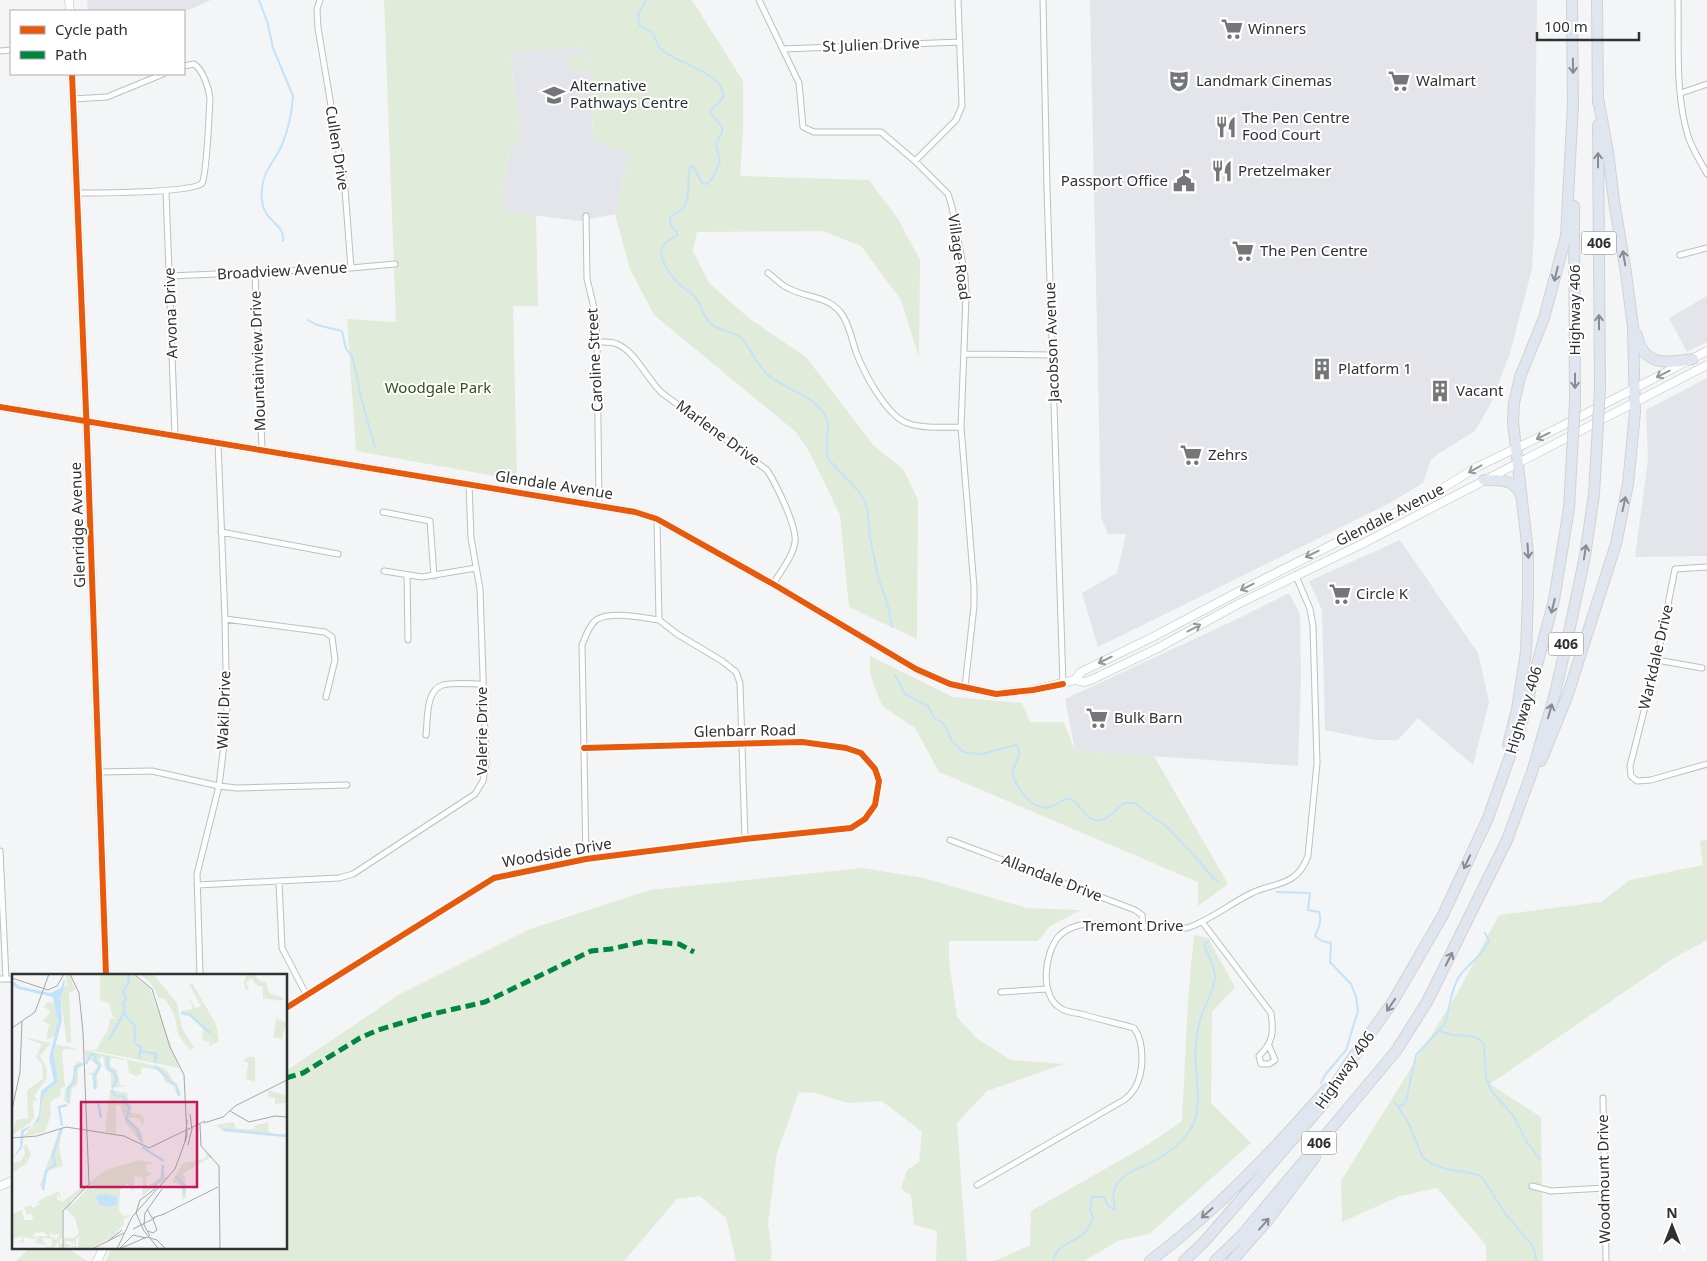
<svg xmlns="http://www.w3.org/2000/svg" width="1707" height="1261" font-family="'Noto Sans',sans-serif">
	<rect width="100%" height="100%" fill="#f4f5f6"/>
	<path fill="#e4e5eb" d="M87,0h124l-27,12 -96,-1z
		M1090,0h447l-3,236 -2,33 -22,84 -19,50 -16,28 -37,23 -7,6 -8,23 -33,20 -292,144 -16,-54 35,-20 9,-39h-18l-7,-16z
		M590,47l3,94 36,11 -14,62 -35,7 -74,-9 -3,-30 7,-30 11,-14 -11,-87z
		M1707,296v46l-20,10 -18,-34z
		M1707,378v178l-72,1 13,-98 -2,-49z
		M1400,540l78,113 11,49 -16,63 -55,-47 -20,22h-23l-50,-10 -3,-120 -13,-29z
		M1289,593l11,21 1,64 -3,88 -223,-15 -10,-52 168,-78z"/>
	<path fill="#e1ebda" d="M384,0h308l51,81v52l-3,43 129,4 29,39 22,41 -1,98 -18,-58 -40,-54 -39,-15 -125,1 -4,19 16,32 41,36 56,38 68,89 29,23 15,31 -1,139 -68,-32 -9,-92 -30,-62 -14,-21 -142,-117 -24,-46 -15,-55 14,-62 -36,-11 -3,-94 -80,5 11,86 -11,14 -7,30 3,29 30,4 2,91h-25l4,174 -161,-29 -9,-132 49,3z
		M581,50h8v20l-7,3 -9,-1 -5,-8v-11l3,-1 6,4h4z
		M870,656l83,41 69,6 8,19h34l11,29 79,5 74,128 -30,22v-24l-259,-110 -24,-44 -33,-22 -12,-32z
		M1707,840v100l-33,18 -184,126 51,33 2,144h-57v-16l-49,-57 -37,8 -58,26 -1,-41 117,-189 41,-77 102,-13 29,-22 73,-15 -3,-24z
		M862,868l62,10 103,30 54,2 -31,16 -12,15h-89v20l8,56 19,21 35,22 53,4 -77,27 -30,32 10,138h-31l1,-30 -23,-6 -3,-30 -10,-6 6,-19 12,-8 3,-30 -40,-31 -34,2 -33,-10 -16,-1 -22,61 -9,70 4,32 -2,6h-34l-10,-43 -26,-22 -23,3 -53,62h-518l6,-14h174v-176l114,-77 130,-65 120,-39z
		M1194,935l14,3 27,49 -23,25 -1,91 40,40 -102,91 -31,7 -34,20h-89l35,-16 1,-34 118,-67 33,-23 6,-121z
		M31,1247h35l21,14h-71z"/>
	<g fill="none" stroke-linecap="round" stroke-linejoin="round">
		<path stroke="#c2e3fa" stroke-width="2" d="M259,0l8,21 6,27 20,48c-1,16 -5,34 -11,49 -7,16 -20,27 -20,45 -1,7 0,17 4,23 6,10 19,15 17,28
			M646,0l-8,15 2,11c3,2 7,3 10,5 7,4 6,15 12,19 13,12 60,23 61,44 1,8 -10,11 -13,18l12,15v6l-6,10 4,19 -8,17 -5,5 -5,-1 -9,-17 -3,2c-4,14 2,27 -7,40 -4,5 -14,6 -13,14 0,4 4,7 7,9v4l-13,9 -3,6c1,16 11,28 23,38 4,3 9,6 12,10 6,8 7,19 15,26 9,8 23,6 31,15 9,10 14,24 24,34 16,16 41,18 57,39 11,15 -1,32 6,48l31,33 5,9 3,11 2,25 8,38 10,30 4,21
			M308,320l9,5 25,6 4,18 6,7 2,8 8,37 13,46
			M895,675l10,19 23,12 6,12 10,6 8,17 10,10 5,2 15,1 34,-9c9,9 -4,19 -3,29 0,6 7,15 10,20 6,9 19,17 30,12 5,-2 11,-9 17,-7 5,1 8,6 11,10 16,22 28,8 43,-6h11l20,16 9,5 29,30 21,25 5,3
			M1277,892l33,1 -2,17 11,2c3,10 0,15 -4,24l7,5 9,2 -1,19 21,22 5,13 2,14 -12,39 -21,25 -4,8
			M1439,1031l14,4 19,1 8,4 4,5 2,33 6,14 21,23 14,27 13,17
			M1395,1102l14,22 13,32c16,17 40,13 59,20l26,40 26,30 4,15
			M1399,1106l5,-2 2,-3 10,-46 28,-30c7,-15 5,-33 15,-48 9,-14 23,-20 30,-36l-4,-8
			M1053,1261c7,-20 15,-15 29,-26 5,-3 8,-11 11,-16l-3,-10 2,-12h12l4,9 7,4c0,-7 -3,-13 -1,-19 4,-18 28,-23 42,-31 10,-6 25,-16 32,-27 19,-26 4,-60 8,-90 1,-9 3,-21 6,-29 5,-12 12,-24 13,-37 0,-10 -7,-23 -11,-32l5,-5"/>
		<g stroke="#bebfc0" stroke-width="7">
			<path id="street" d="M320,0l-3,9 1,19 27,161 6,79
				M759,0l40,83 4,44 11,5h67l34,29 33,33 4,13 13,69 1,21 -5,130 13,160v19l-9,81
				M1043,0l4,189 16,495
				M1678,0c1,45 -3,93 10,136 4,13 13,26 19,38
				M783,49l177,-7
				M0,51l11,-1
				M1681,93l26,-9
				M73,99l34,-2 56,-23
				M915,161l41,-41 6,-14 -4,-106
				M166,191l9,244
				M76,193c18,0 119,0 126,-10 5,-8 7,-70 8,-84 -1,-11 -7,-29 -16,-35l-10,2
				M586,216l1,63 9,37 1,26 2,163
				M1680,255l27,-7
				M255,272l7,178
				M768,273c7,5 14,13 22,16 17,9 38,7 51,24 8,10 11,27 15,39 8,21 30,63 51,71 17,6 37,4 54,4
				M170,276l181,-8 44,-4
				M597,342c6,0 14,-1 20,2 18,7 30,35 45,49l105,77c9,14 30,56 28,72 -2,14 -14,29 -22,42
				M964,354l88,1
				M383,512l47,9 4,55
				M657,519l2,101
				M221,532l117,22
				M1707,567l-32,2 -18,91 -27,106 1,10 6,5 14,-1 56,-16
				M384,571l38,6 54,-9
				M407,575l1,65
				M225,619l100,13 7,5 3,23 -9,37
				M659,620l18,14 45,27 14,11 4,11 5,156
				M1657,660l45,8
				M426,735c2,-15 -1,-45 17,-50 10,-3 29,-1 40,-1
				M99,772l53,-1 67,15 18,2 110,-3
				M950,840l185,70 7,5 1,11
				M0,851l6,128
				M586,859l-4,-214c3,-7 6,-16 11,-22 11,-14 49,-5 66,-3
				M279,882l3,66 25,48
				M197,885l142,-7 14,-4 122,-80 8,-13 3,-18 -6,-174 -9,-51 -2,-54
				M1203,923l68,90c3,20 2,29 -12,43l2,8h8l6,-4 -6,-14
				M200,975l-3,-101 22,-88 8,-66 -2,-101 -7,-176
				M0,979h14
				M1001,992l46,-3
				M286,1008l208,-130 92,-19 159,-20 106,-11 14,-9 10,-14 4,-24 -4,-12 -14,-16 -15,-5 -44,-6 -218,6
				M1603,1098l3,163
				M977,1185l147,-85c4,-3 8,-7 11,-12 9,-16 10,-45 -1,-60 -18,-5 -36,-9 -53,-14 -6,-1 -14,-2 -19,-5 -23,-12 -18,-56 -3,-73 8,-8 18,-11 28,-12l100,4c24,-8 42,-24 65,-35 13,-7 28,-7 40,-15 8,-5 13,-14 16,-22l9,-93 -4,-137 -3,-17 -14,-33
				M1532,1186l19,5 54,-3"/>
		</g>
		<g stroke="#bebfc0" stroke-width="9">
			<path id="secondary" d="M69,0l1,11
				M72,74l15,361 19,540
				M0,407l635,105 22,7 116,65 143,85 34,15 46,10 37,-4 42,-10 10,2 8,-3 65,-31 82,-45 122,-59 345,-179
				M1075,680l6,-8 72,-35 79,-42 203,-102 42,-26 81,-39 149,-77
				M0,1186l14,-6
				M97,1261l7,-14"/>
		</g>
		<g stroke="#d2d2d3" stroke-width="12">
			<path id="highway" d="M1572,0l1,109
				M1597,0l1,103
				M1598,125l2,264
				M1574,206l1,196
				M1637,335c6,32 31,28 56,24
				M1484,480c14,0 31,-1 36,14
				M1508,745l9,-36 9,-57 2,-56v-43l-15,-131 1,-19 6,-26 24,-59 22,-82 7,-132
				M1541,761l26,-64 49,-153 12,-60 7,-72 -2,-85 -7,-54 -12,-72 -6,-49 -10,-54
				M1150,1261c66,-50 123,-110 177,-172
				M1184,1261l21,-20 119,-138 25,-40 43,-60 51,-88 45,-97 34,-96 32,-122 15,-92 3,-54
				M1215,1261l27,-26 154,-184 31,-49 80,-162 25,-68 22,-75 12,-51 19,-90 9,-62 3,-52
				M1232,1261l36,-41 47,-63"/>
		</g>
		<use href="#street" stroke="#fdfefe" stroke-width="5"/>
		<use href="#secondary" stroke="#fdfefe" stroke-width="8"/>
		<use href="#highway" stroke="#e0e6ef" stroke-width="10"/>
		<g stroke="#d2d2d3" stroke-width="12" stroke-linecap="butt">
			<path id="highway-bridge" d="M1597,442l3,-53
				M1572,454l3,-52"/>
		</g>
		<use href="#highway-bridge" stroke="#e0e6ef" stroke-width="10"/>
		<path stroke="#00873e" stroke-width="5" stroke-dasharray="10 5" stroke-linecap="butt" d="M286,1078l17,-5 57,-35 18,-8 50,-15 57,-13 106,-51 20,-2 35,-8 33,3 15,8"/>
		<g stroke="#fff" stroke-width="9">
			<path id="cycleway" d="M72,74l15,361 19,540
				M0,407l635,105 22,7 116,65 143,85 34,15 46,10 37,-4 30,-6
				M286,1008l208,-130 92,-19 159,-20 106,-11 14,-9 10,-14 4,-24 -4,-12 -14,-16 -15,-5 -44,-6 -218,6"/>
		</g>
		<use href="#cycleway" stroke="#e8590c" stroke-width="6"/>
	</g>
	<defs><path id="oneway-shaft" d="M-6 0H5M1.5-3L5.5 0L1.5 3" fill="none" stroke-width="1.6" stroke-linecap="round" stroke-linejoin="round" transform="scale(1.25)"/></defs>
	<g stroke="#888c90">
		<use href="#oneway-shaft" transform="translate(1573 66) rotate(89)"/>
		<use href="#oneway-shaft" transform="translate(1598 160) rotate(-90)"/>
		<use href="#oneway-shaft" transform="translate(1624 258) rotate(-100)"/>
		<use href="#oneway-shaft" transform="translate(1556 274) rotate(104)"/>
		<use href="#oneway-shaft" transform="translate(1599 322) rotate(-90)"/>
		<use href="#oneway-shaft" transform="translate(1575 381) rotate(90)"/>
		<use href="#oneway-shaft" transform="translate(1624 504) rotate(-78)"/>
		<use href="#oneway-shaft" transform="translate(1528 551) rotate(86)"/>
		<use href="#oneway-shaft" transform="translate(1585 552) rotate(-81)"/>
		<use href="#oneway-shaft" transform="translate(1553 606) rotate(104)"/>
		<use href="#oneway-shaft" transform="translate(1550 711) rotate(-74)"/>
		<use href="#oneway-shaft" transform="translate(1467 862) rotate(115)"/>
		<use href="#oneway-shaft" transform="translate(1449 959) rotate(-63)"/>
		<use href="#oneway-shaft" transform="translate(1391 1005) rotate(124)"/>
		<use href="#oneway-shaft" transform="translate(1207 1213) rotate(139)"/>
		<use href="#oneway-shaft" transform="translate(1264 1224) rotate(-49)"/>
	</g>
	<g stroke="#969898">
		<use href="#oneway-shaft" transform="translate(1663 374) rotate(153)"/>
		<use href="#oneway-shaft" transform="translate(1543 436) rotate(154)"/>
		<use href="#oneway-shaft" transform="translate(1475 469) rotate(151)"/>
		<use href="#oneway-shaft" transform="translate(1312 554) rotate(154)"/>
		<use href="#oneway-shaft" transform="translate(1247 587) rotate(153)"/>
		<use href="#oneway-shaft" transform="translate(1194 628) rotate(-28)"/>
		<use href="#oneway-shaft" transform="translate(1105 660) rotate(154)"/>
	</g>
	<defs>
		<g id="supermarket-bare" transform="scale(1.725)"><path d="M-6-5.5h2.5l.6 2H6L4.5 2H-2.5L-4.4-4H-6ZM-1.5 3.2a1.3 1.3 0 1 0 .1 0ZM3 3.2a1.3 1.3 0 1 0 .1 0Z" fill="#757677" stroke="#fff" stroke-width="2.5" paint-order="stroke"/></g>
		<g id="theatre-bare" transform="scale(1.725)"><path d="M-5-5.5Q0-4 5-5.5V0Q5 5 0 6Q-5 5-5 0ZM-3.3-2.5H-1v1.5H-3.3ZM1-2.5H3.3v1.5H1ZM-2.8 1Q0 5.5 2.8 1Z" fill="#757677" stroke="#fff" stroke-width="2.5" paint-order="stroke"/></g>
		<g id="school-bare" transform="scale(1.725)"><path d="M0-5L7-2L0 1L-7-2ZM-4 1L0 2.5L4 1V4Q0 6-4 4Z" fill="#757677" stroke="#fff" stroke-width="2.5" paint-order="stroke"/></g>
		<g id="restaurant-bare" transform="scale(1.725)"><path d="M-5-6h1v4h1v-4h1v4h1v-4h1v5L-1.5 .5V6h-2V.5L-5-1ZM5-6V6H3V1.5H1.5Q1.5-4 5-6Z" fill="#757677" stroke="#fff" stroke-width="2.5" paint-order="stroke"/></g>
		<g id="civic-bare" transform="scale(1.725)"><path d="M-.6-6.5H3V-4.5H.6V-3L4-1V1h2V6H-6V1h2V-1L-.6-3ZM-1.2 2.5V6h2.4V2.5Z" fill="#757677" stroke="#fff" stroke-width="2.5" paint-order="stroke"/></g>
		<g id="building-bare" transform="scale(1.725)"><path d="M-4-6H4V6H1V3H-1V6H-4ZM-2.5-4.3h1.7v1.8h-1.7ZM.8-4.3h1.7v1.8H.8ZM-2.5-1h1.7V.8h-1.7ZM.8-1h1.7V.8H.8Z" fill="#757677" stroke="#fff" stroke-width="2.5" paint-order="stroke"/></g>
	</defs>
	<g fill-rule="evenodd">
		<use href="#supermarket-bare" x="1232" y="29"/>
		<use href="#theatre-bare" x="1179" y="81"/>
		<use href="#supermarket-bare" x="1399" y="81"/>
		<use href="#school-bare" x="554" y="95"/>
		<use href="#restaurant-bare" x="1226" y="127"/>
		<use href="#restaurant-bare" x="1222" y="171"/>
		<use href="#civic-bare" x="1184" y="181"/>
		<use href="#supermarket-bare" x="1243" y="251"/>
		<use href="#building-bare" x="1322" y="369"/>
		<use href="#building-bare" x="1440" y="391"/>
		<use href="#supermarket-bare" x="1191" y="455"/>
		<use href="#supermarket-bare" x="1340" y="594"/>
		<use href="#supermarket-bare" x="1097" y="718"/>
	</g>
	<g text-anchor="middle" stroke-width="4" stroke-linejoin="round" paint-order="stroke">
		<g fill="#fff" stroke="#6e6f70" stroke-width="1">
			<rect x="1581.5" y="231.5" width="35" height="23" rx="4"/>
			<rect x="1548.5" y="632.5" width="35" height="23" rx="4"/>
			<rect x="1301.5" y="1131.5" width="35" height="23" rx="4"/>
		</g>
		<g font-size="14" font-weight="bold" fill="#303132">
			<text x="1599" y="248">406</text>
			<text x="1566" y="649">406</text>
			<text x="1319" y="1148">406</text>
		</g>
		<g font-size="15" fill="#303132" stroke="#fff" text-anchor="start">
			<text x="1248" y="34">Winners</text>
			<text x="1196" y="86">Landmark Cinemas</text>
			<text x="1416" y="86">Walmart</text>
			<text x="570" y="91">Alternative<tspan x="570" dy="17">Pathways Centre</tspan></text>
			<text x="1242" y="123">The Pen Centre<tspan x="1242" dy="17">Food Court</tspan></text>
			<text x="1238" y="176">Pretzelmaker</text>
			<text x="1168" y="186" text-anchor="end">Passport Office</text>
			<text x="1260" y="256">The Pen Centre</text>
			<text x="1338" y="374">Platform 1</text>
			<text x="1456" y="396">Vacant</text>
			<text x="1208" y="460">Zehrs</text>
			<text x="1356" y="599">Circle K</text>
			<text x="1114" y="723">Bulk Barn</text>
		</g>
		<g font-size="15" fill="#303132" stroke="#fff">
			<text transform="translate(871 45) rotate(-2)" y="5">St Julien Drive</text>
			<text transform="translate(337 148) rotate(81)" y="5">Cullen Drive</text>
			<text transform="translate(959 257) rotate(82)" y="5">Village Road</text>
			<text transform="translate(282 271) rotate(-3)" y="5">Broadview Avenue</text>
			<text transform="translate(1575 310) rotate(-90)" y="5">Highway 406</text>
			<text transform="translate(171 313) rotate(-92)" y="5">Arvona Drive</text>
			<text transform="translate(1052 342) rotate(-92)" y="5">Jacobson Avenue</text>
			<text transform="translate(595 360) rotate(-93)" y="5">Caroline Street</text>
			<text transform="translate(258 361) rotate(-92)" y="5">Mountainview Drive</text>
			<text transform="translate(718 433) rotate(36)" y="5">Marlene Drive</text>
			<text transform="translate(554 485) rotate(9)" y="5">Glendale Avenue</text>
			<text transform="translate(1390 515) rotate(-27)" y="5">Glendale Avenue</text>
			<text transform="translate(78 525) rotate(-92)" y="5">Glenridge Avenue</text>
			<text transform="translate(1656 657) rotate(-77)" y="5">Warkdale Drive</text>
			<text transform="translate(224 710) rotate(-88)" y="5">Wakil Drive</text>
			<text transform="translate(1524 710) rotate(-73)" y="5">Highway 406</text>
			<text transform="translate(482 731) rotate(-90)" y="5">Valerie Drive</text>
			<text transform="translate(745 731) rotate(-1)" y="5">Glenbarr Road</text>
			<text transform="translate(557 853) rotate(-10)" y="5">Woodside Drive</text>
			<text transform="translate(1052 878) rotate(21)" y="5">Allandale Drive</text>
			<text x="1133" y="931">Tremont Drive</text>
			<text transform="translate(1345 1070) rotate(-55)" y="5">Highway 406</text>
			<text transform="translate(1604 1179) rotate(-91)" y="5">Woodmount Drive</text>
		</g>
		<g font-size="15" fill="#315011" stroke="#fff">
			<text x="438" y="393">Woodgale Park</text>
		</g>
	</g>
	<g transform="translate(12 974)">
		<rect width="275" height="275" fill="#f4f5f6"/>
		<path d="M58,0l5,16 -6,3 2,49 -4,1 -6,-42 -5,-6 5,3 2,-13 4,2 -1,-11zM88,0h32l17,12 30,82 -94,-19 11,1 13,-23 1,-8 7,-1 -4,-1 -4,-14 -9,-3zM127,0h14l24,29 5,25 12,20 -4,2 -11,-14 -5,-22 -10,-16 -5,1 -8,-16zM235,0h7l6,7 6,1 3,11 15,5 -3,3 -18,-3v-11l-8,-3 -3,-6 -6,4 3,8h-3l-2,-7zM180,9l24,41 3,17 -10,5v-5l-4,1 -3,-5 1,-11 -12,-10 -9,-1v-4l11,-2 -4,-13 6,12 6,-2 -12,-22zM43,28l3,23 -2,11 -10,4 3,-16 -7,-3 9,-9 -7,-5 2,-4zM265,42l2,4 8,2 -5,17 -9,-2zM11,63l28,6 -11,13 7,12v10l-13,18 3,4 -4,1 1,16 -4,6 -18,12 4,-15 12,-2 -1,-28 16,-11 -1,-15 -6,-7 6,-13zM43,70l26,6 -16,-1 -3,3 3,34 -5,4 1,5 -11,7 1,13 -6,17 -23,5 16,-15 5,-27 15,-14 -6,-23zM73,76l80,18 17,26 -5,1 -3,-9 -9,-4 -4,-11 -20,-4v7l-4,2 -8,-3 -2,-13 -16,-2 -1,8 7,4 3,15 8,1 -17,2v-14l-6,-6 -2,-12 -4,3 3,6 -5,9 1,14 -4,1 -2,-14 -6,-2h7l5,-8 -8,-5 -4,4zM236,83h7v25l-9,-3 2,-16 -5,-2zM65,87l7,3 -6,4v16l-6,5 -2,15 -6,-3 1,-11 6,-7zM98,116l17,3 4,20 9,1 4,5 -1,7 -4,-8h-11l14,15 1,12 -17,-22 -6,-18h-4v29l-11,-2zM256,116l19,6 -1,7 -11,1v-6h-6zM222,148l2,7h17l3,-1 -2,-2 14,-4 1,10 5,2 -51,-4 -8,-5zM51,153l-4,21 4,18 -15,4 -5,20 -3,-5 19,-54zM14,170l5,10 -4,9 -15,10v-10l9,-2 4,-8 -2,-7zM195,179l6,3 -31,18 3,3 1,20 -4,3v-14l-10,-5 11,-18 21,-4zM128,186l14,3 -8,2 1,7 6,1 -7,4 1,10 14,-10 1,-12 4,14 -24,17 1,-18 -8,-3 -2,16 -6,-8 -7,7 -1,20 4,6 9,-1 -8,4v5l-12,13 -22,12 -12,-1 1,-10 -3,1v10l-5,-3h5l-3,-6v5l-3,-4 -5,1v3l1,-2 5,3 -6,2 -6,1 -1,-7 -5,7h-14l13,-3v-9l4,3 2,-5 1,4v-5l-7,1v-4l-2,3 2,5 -9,-1v4l5,3 -13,-2 3,-7h10l-4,-4 -9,1 -3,3 5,1 -4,2 -9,-2 -1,7 -4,-4h3l1,-4 -10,3 -1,4v-29l10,-4 2,10h9l-1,-7 -5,2 -3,-7 7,-3 2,3 7,-4 -2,-3 21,-10 2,7 -4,-4v6l7,1 20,-16 3,2 -17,14 2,2 -4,4 7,-5 14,-15 1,-5 18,-13zM53,234l10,10 4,15 -5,5h-10l-1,8 -4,-6 3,-2v-27z" fill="#e1ebda" fill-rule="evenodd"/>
		<path d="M52,5l1,2 -4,18 -5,-4 5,6 1,19 -9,34 5,27 -15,14 -4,26 -15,11 -2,16 -10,11 8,-12 1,-17 12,-5 6,-10 2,-24 13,-10 -5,-23 9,-36 -5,-25 -35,-8 -6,-4v-5l7,6 31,7 11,-5zM94,220l11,3v7l-8,3 -10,-2 -3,-9z" fill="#c2e3fa"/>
		<path fill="none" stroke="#c2e3fa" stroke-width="2.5" d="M169,39l9,2 20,18M112,40l11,12v16M97,66l16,-29 -2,-7 3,-6 -3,-6 6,-11 -1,-7M123,70l6,3 -2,11M129,77l15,3 -1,9M95,82l1,13 6,3 3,8 -5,8M74,90l5,-10 4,1M143,92l13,12M156,106l8,5 3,11M83,115l-1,-12 6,-11 -5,-5 1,-7M100,115l2,6 10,2 1,6 5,4 -4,12 11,10 5,14M86,127l3,17M56,129v-15l6,-6 1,-15 8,-3M50,152l-3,-19 8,-2M211,156l64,6M130,173l22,14M164,202l9,10 -1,7M140,214l10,-10 1,-13M31,216l3,-19 9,-6 -2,-10 8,-26"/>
		<path fill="none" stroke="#a6a7a8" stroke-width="1" d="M0,4l36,12 9,-4 7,-12M0,54l23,-16 14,-38M0,136l8,-38 2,-51M218,137l19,11 26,-6 12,1M192,149l19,-6 12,-11 52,-26M188,150l1,22 18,20 1,83M0,164l25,-2 29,-9 58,9 25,12 56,-27M173,168l2,-22M176,171l4,-16 -2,-15M143,215l-15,11 -4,13 8,18 14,17M135,235l5,9 12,-4M150,241l56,-28M121,255l22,-11M136,257l5,2 4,-3 -4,-11M138,262l-6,-11 1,-12 17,-24M96,267l14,-11M108,274l13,-13 13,3M51,275v-38l26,-27 -6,-152 -4,-39 -9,-19M80,275l32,-16M105,275l15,-32 43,-48 12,-33 -3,-61 -14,-28 -18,-58 -18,-15M107,275l28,-12 10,3 9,9"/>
		<path fill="#c2185b" fill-opacity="0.15" stroke="#c2185b" stroke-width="2.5" d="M69,128h116v85h-116z"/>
		<rect width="275" height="275" fill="none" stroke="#303132" stroke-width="2.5"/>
	</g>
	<rect x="10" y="10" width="175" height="65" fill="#ffffff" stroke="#acadad"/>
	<rect x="20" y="26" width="25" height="8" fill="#e8590c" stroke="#acadad"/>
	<text x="55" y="35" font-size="15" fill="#303132">Cycle path</text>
	<rect x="20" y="51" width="25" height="8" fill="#00873e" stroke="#acadad"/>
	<text x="55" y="60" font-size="15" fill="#303132">Path</text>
	<g transform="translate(1672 1226)" stroke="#ffffff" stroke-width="4" paint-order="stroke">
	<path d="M0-4L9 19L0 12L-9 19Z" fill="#303132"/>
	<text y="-8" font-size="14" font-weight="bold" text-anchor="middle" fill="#303132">N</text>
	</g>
	<path d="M1537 32v8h102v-8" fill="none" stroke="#303132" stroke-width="2.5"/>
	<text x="1544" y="32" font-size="15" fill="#303132" stroke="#ffffff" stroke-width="4" paint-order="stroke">100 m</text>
</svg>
